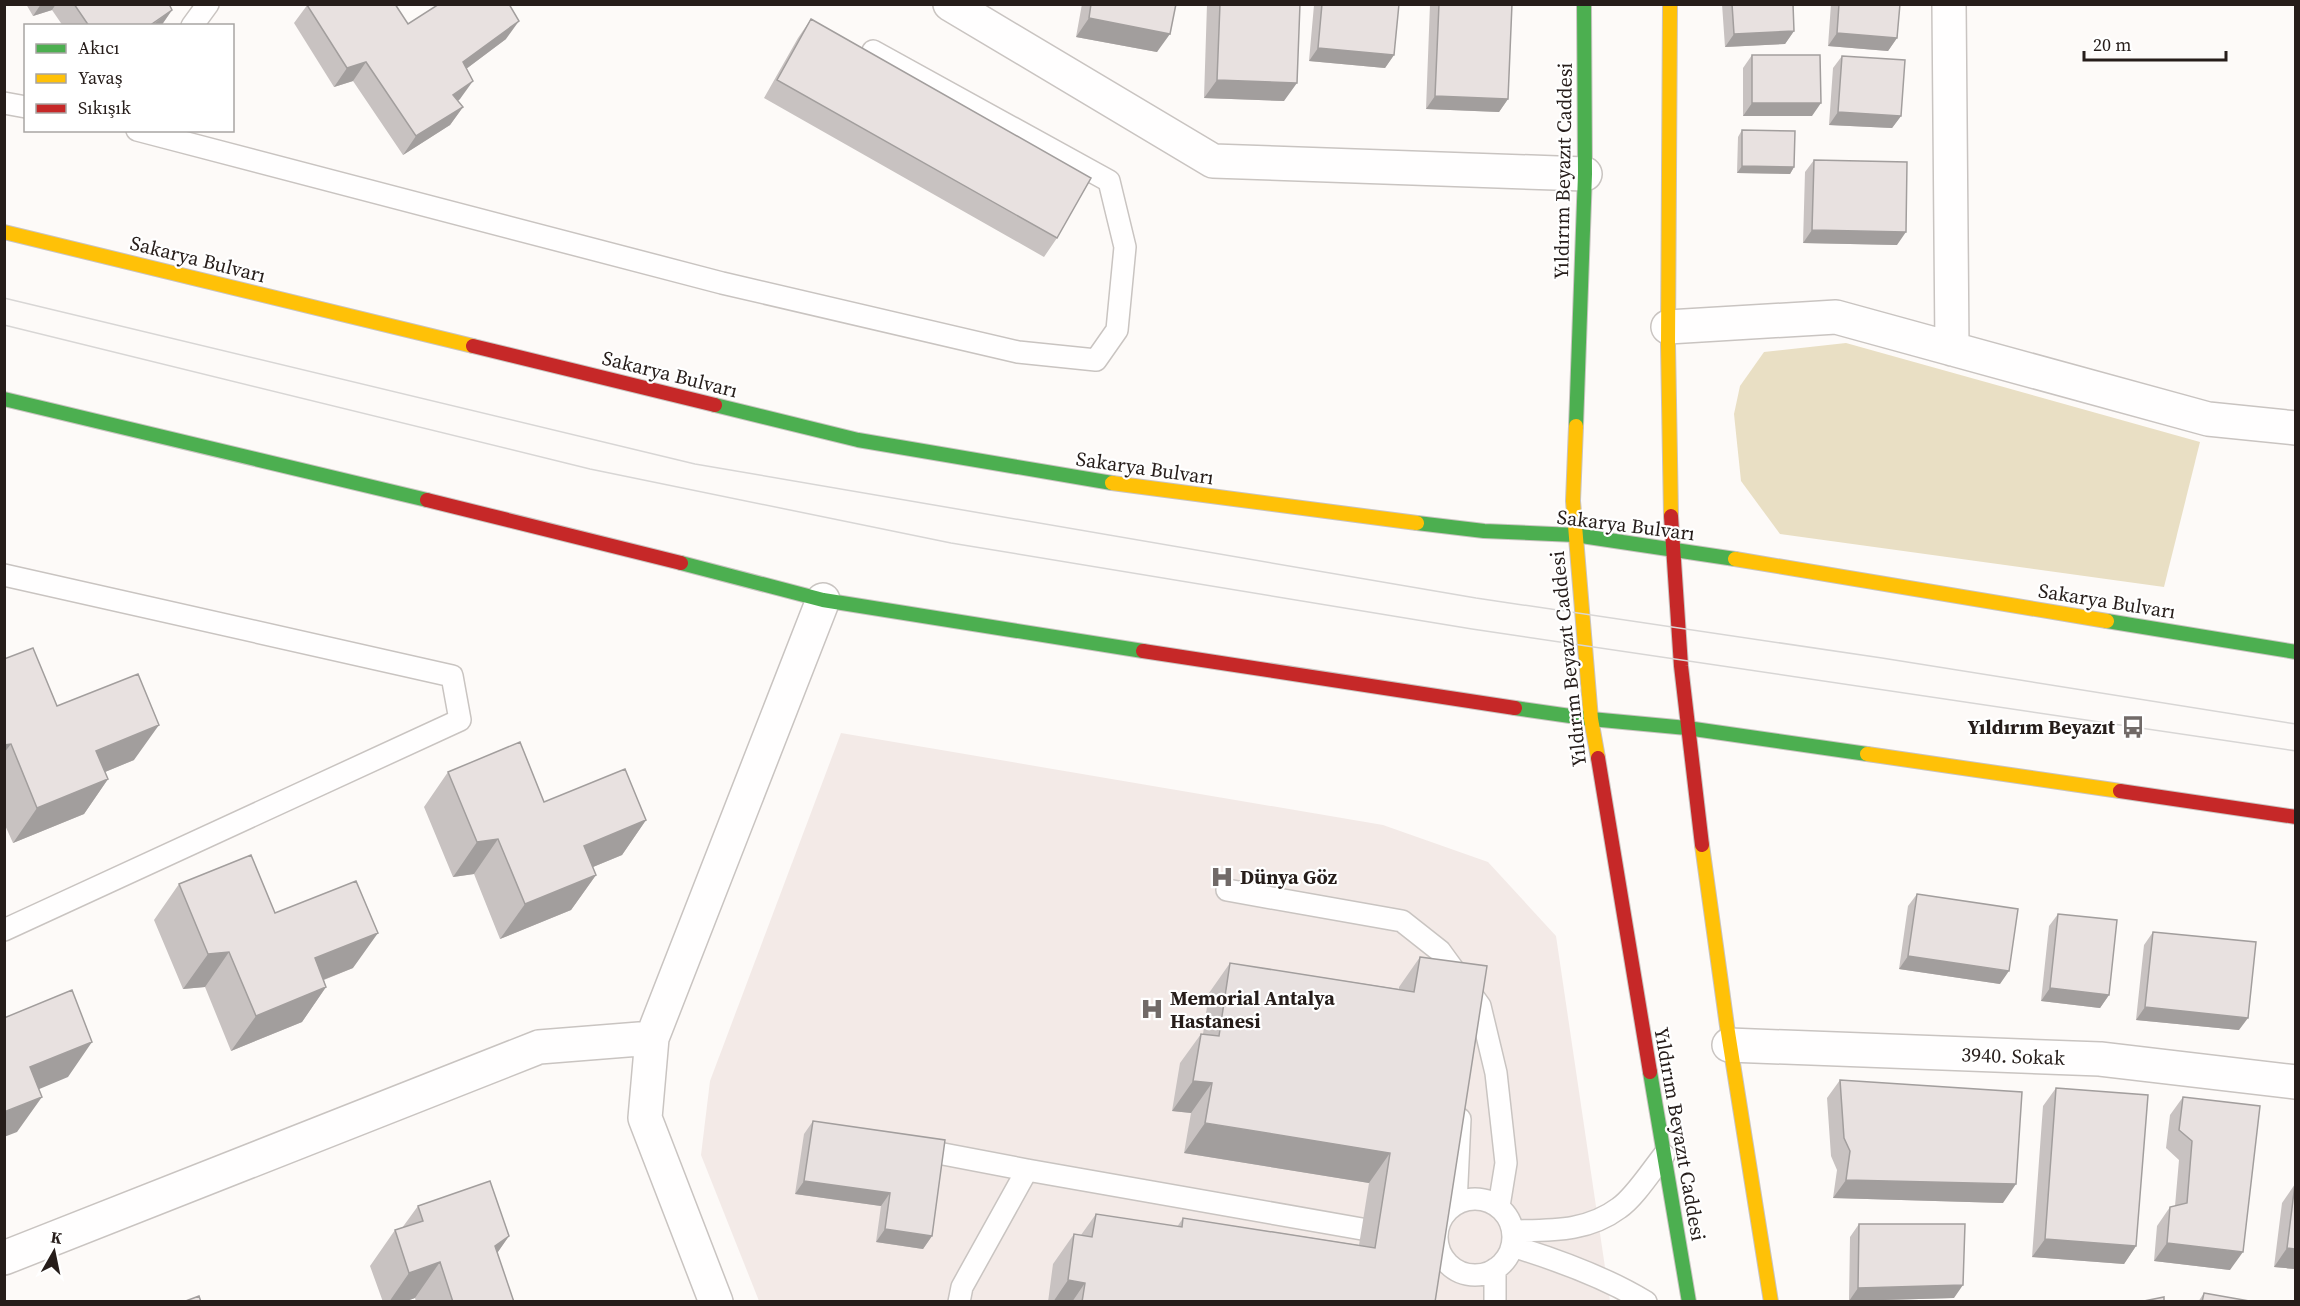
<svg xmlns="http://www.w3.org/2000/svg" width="2300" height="1306" font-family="'Source Serif 4',serif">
	<rect width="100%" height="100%" fill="#fdfaf8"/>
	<path fill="#f3eae7" d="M841,733l542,92 105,37 68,74 54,365h-851l-58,-146 9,-74z"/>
	<path fill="#e9dfc4" d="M1846,343l354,99 -36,145 -384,-53 -39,-53 -7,-67 6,-28 24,-34z"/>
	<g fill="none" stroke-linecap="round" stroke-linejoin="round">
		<g stroke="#c9c4c1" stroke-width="24">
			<path id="lane" d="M192,26l16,-22
				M4,103l22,4
				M137,130l585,153 296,69 78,8 21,-30 8,-83 -16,-66 -236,-130
				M4,575l448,101 8,44 -456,210
				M1227,890l175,31 38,30 40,55 16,67 10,90 -7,43
				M917,1149l110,21 335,59
				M1437 1237a38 38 0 1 1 76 0a38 38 0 1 1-76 0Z
				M1456,1204l4,-85
				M1513,1231c38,-1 74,1 106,-23 15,-10 33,-38 45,-53
				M1512,1246c46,14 93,31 134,56
				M959,1302l3,-15 65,-117
				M1495,1302v-33"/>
		</g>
		<g stroke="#c9c4c1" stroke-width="36">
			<path id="street" d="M950,4l263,157 372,13
				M1949,4l3,345
				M1668,327l168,-10 372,102 88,9
				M1729,1045l371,14 196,23
				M4,1258l535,-211 113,-9
				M716,1302l-71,-184 7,-80 171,-438"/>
		</g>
		<g stroke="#c9c4c1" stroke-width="16">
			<path id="fast" d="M4,399l423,101
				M715,405l143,35 254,43
				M1576,426l9,-252 -1,-170
				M1417,523l67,8 91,4 160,24
				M681,563l142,37 320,51
				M2107,621l189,31
				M1515,708l76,11 96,9 180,26
				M1650,1072l39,230"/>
		</g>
		<g stroke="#c9c4c1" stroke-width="16">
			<path id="slow" d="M1670,4l-2,340 3,172
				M4,232l469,114
				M1576,426l-3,75 18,218 7,39
				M1112,483l305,40
				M1735,559l372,62
				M1867,754l253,37
				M1702,845l25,181 44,276"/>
		</g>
		<g stroke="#c9c4c1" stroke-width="16">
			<path id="jam" d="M473,346l242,59
				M427,500l254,63
				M1671,516l10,150 21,179
				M1143,651l372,57
				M1598,758l52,314
				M2120,791l176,26"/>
		</g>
		<use href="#lane" stroke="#fffefe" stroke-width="21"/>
		<use href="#street" stroke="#fffefe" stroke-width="33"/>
		<use href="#fast" stroke="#4caf50" stroke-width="14"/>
		<use href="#slow" stroke="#ffc107" stroke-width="14"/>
		<use href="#jam" stroke="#c62828" stroke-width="14"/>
		<path stroke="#d8d6d5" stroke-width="1.5" d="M4,298l691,166 781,134 406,60 414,66
			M4,325l586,144 361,74 521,86 824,122"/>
	</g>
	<path fill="#c8c2c1" d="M26,4h143l3,6 -11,16h-98l-11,-16 -19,6z
		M308,4l100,20 98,15 -40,30 -6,30 -2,2 5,6 -13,18 -47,30 -50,-74 -19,6 -40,-64z
		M1082,4h94l-19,48 -81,-15z
		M1207,4h93l-16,97 -80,-3z
		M1399,4l-5,51 -9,13 -76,-7 5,-56z
		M1430,4h82l-4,95 -9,13 -73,-3z
		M1722,4h71l1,27 -9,13 -60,3z
		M1831,4h69l-3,34 -9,13 -60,-5z
		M811,19l246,219 -13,19 -280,-159 34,-60z
		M1752,55l60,61h-69v-48z
		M1842,56l59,60 -9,12 -63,-3 4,-57z
		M1742,130l52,37 -4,7 -53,-1 1,-36z
		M1814,160l83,85 -94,-2 2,-71z
		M4,659l53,47 77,54 -29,12 3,7 -24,35 -71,29 -9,-20z
		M448,772l96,30 102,18 -24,35 -29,12 3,8 -25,35 -71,29 -26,-65 -21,3 -29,-70z
		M179,884l174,84 -29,12 2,7 -24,35 -71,29 -26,-64 -22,2 -29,-69z
		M1917,894l83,90 -101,-15 9,-63z
		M2058,914l51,81 -9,13 -59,-7 8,-75z
		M2153,932l86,98 -103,-10 8,-75z
		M1420,957l15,345h-387l5,-38 21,-30 7,1 15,-21 81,13 6,-9 176,27 10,-62 -185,-30 7,-40 -19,-2 8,-48 21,-29h2l6,-41 21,-30 169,26v-2z
		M1840,1080l163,123 -170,-5 4,-28 -6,-14 -4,-58z
		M2056,1088l80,158 -12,18 -92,-7 11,-151z
		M2183,1097l47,173 -76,-9 3,-35 13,-19 5,-1 4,-46 -13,-12 4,-33z
		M813,1121l132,19 -13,96 -9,13 -47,-7 5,-36 -86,-12 9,-60z
		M2295,1184v85l-21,-2 8,-64z
		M418,1206l91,30 -12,17 17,49h-98l-1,-4 -11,4h-21l-13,-36 25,-36 7,-2z
		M1859,1224l95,74 -105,3 1,-64z
		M2204,1293l51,9h-57z"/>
	<path fill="#a29e9d" d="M41,4h15l-4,6 -19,6z
		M172,10l-11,16h-10z
		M1089,18l81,16 -13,18 -81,-15z
		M519,21l-13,18 -56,42 13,-19z
		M1794,31l-9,13 -60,3 9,-13z
		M1837,33l60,5 -9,13 -60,-5z
		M1318,48l76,7 -9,13 -76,-7z
		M366,62l-13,19 -19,6 13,-19z
		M1217,80l80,3 -13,18 -80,-3z
		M473,81l-13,18 -20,15 13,-19z
		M1435,96l73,3 -9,13 -73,-3z
		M1752,103h69l-9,13h-69z
		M463,107l-13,18 -47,30 13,-19z
		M1838,112l63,4 -9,12 -63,-3z
		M1742,166l52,1 -4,7 -53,-1z
		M1812,230l94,2 -9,13 -94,-2z
		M159,725l-25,35 -63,26 25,-35z
		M11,744l-7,9v-8z
		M108,779l-24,35 -71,29 24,-35z
		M646,820l-24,35 -63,26 25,-35z
		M498,839l-24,35 -21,3 24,-35z
		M596,875l-25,35 -71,29 25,-35z
		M378,933l-25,35 -63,25 25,-35z
		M229,952l-24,35 -22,2 25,-35z
		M1908,956l101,15 -9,13 -101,-15z
		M326,987l-24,35 -71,29 25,-35z
		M2050,988l59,7 -9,13 -59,-7z
		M2145,1007l103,11 -9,12 -103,-10z
		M92,1042l-24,35 -62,26 24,-36z
		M1193,1081l19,2 -21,30 -19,-2z
		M42,1097l-25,35 -13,5v-25z
		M1205,1123l185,30 -21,30 -185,-30z
		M1846,1180l170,4 -13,19 -170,-5z
		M804,1181l86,12 -9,13 -86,-12z
		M885,1229l47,7 -9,13 -47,-7z
		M509,1236l-25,36 11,-26z
		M2045,1239l91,7 -12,18 -92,-7z
		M2167,1243l76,9 -13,18 -76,-9z
		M2287,1248l8,1v20l-21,-2z
		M440,1262l-25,36 -11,4h-15l20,-29z
		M1068,1280l17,3 -13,19h-19z
		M1963,1285l-9,13 -105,3 9,-13z"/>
	<path fill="#e8e1e0" stroke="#a29e9d" stroke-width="1.5" d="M74,4h95l3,6 -20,14 1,2h-64z
		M395,4l13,20 31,-20h70l10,17 -56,41 10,19 -20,14 10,12 -47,29 -50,-74 -19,6 -40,-63z
		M1091,4h85l-6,30 -81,-16z
		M1220,4h80l-3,79 -80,-3z
		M1322,4h77l-5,51 -76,-7z
		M1439,4h73l-4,95 -73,-3z
		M1732,4h61l1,27 -60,3z
		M1839,4h61l-3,34 -60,-5z
		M811,19l280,159 -34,60 -280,-158z
		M1752,55h68l1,48h-69z
		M1842,56l63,4 -4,56 -63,-4z
		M1742,130l53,1 -1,36 -52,-1z
		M1814,160l93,2 -1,70 -94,-2z
		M33,648l24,58 81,-32 21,51 -63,26 12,28 -71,29 -26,-64 -7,1v-86z
		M520,742l24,60 81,-33 21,51 -62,26 12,29 -71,29 -27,-65 -21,3 -29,-70z
		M251,855l24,58 81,-32 22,52 -63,25 11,29 -70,29 -27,-64 -21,2 -29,-70z
		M1917,894l101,15 -9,62 -101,-15z
		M2058,914l59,6 -8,75 -59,-7z
		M2153,932l103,10 -8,76 -103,-11z
		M1420,957l67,9 -52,336h-353l3,-19 -17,-3 6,-46 18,3 4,-23 86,13 1,-9 192,30 15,-95 -185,-30 7,-40 -19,-2 8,-47 18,2 11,-73 184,29z
		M72,990l20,52 -62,25 12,30 -38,15v-94z
		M1840,1080l182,12 -6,92 -170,-4 4,-29 -6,-13z
		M2056,1088l92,7 -12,151 -91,-7z
		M2183,1097l77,9 -17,146 -76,-9 3,-36 17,-4 5,-62 -13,-11z
		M813,1121l132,19 -13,96 -47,-7 5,-36 -86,-12z
		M490,1181l19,55 -14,10 19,56h-61l-13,-40 -31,11 -14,-43 28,-9 -5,-15z
		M2295,1184v65l-8,-1z
		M1859,1224h106l-2,61 -105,3z
		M2204,1293l51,9h-53z
		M199,1296l2,6h-18z
		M2164,1297v5h-25z"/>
	<defs>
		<g id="bus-bare" transform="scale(1.8)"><path d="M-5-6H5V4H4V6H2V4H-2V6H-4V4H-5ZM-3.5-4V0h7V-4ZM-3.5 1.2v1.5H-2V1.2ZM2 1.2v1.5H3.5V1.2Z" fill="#716a68" stroke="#fff" stroke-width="2.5" paint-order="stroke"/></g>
		<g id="hospital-bare" transform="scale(1.8)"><path d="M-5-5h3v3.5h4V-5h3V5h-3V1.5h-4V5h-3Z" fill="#716a68" stroke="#fff" stroke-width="2.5" paint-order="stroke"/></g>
	</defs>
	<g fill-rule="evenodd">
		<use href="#bus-bare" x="2133" y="727"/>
		<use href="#hospital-bare" x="1222" y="877"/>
		<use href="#hospital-bare" x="1152" y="1009"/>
	</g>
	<g text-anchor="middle" stroke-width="4.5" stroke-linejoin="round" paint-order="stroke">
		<g font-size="20" fill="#261d1a" stroke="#fff">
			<text transform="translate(1563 171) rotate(-89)" y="7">Yıldırım Beyazıt Caddesi</text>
			<text transform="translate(198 259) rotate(14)" y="7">Sakarya Bulvarı</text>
			<text transform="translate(670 374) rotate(14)" y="7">Sakarya Bulvarı</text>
			<text transform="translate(1145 468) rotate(8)" y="7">Sakarya Bulvarı</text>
			<text transform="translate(1626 525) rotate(7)" y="7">Sakarya Bulvarı</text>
			<text transform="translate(2107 601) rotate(9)" y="7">Sakarya Bulvarı</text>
			<text transform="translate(1568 659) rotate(-96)" y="7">Yıldırım Beyazıt Caddesi</text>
			<text transform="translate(2013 1056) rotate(2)" y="7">3940. Sokak</text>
			<text transform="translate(1680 1134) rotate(80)" y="7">Yıldırım Beyazıt Caddesi</text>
		</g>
		<g font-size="20" font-weight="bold" fill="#261d1a" stroke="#fff" text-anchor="start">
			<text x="2115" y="734" text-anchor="end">Yıldırım Beyazıt</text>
			<text x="1240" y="884">Dünya Göz</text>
			<text x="1170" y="1005">Memorial Antalya<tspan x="1170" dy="23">Hastanesi</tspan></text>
		</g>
	</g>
	<rect width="2300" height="1306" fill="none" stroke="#261d1a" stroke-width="12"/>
	<rect x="24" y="24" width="210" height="108" fill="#ffffff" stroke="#a8a5a3" stroke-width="1.5"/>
	<rect x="36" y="44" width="30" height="9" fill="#4caf50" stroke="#a8a5a3" stroke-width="1.5"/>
	<text x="78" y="54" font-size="18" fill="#261d1a">Akıcı</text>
	<rect x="36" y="74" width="30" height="9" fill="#ffc107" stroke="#a8a5a3" stroke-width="1.5"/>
	<text x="78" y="84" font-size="18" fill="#261d1a">Yavaş</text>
	<rect x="36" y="104" width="30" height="9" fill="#c62828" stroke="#a8a5a3" stroke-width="1.5"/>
	<text x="78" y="114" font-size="18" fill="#261d1a">Sıkışık</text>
	<g transform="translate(54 1252) rotate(9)" stroke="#ffffff" stroke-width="4.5" paint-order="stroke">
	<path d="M0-4.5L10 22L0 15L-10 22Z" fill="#261d1a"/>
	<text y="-9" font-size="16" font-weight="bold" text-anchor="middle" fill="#261d1a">K</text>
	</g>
	<path d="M2084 51v9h142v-9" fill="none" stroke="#261d1a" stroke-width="3"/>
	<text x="2093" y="51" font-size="18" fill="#261d1a" stroke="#ffffff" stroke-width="4.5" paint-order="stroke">20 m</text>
</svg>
